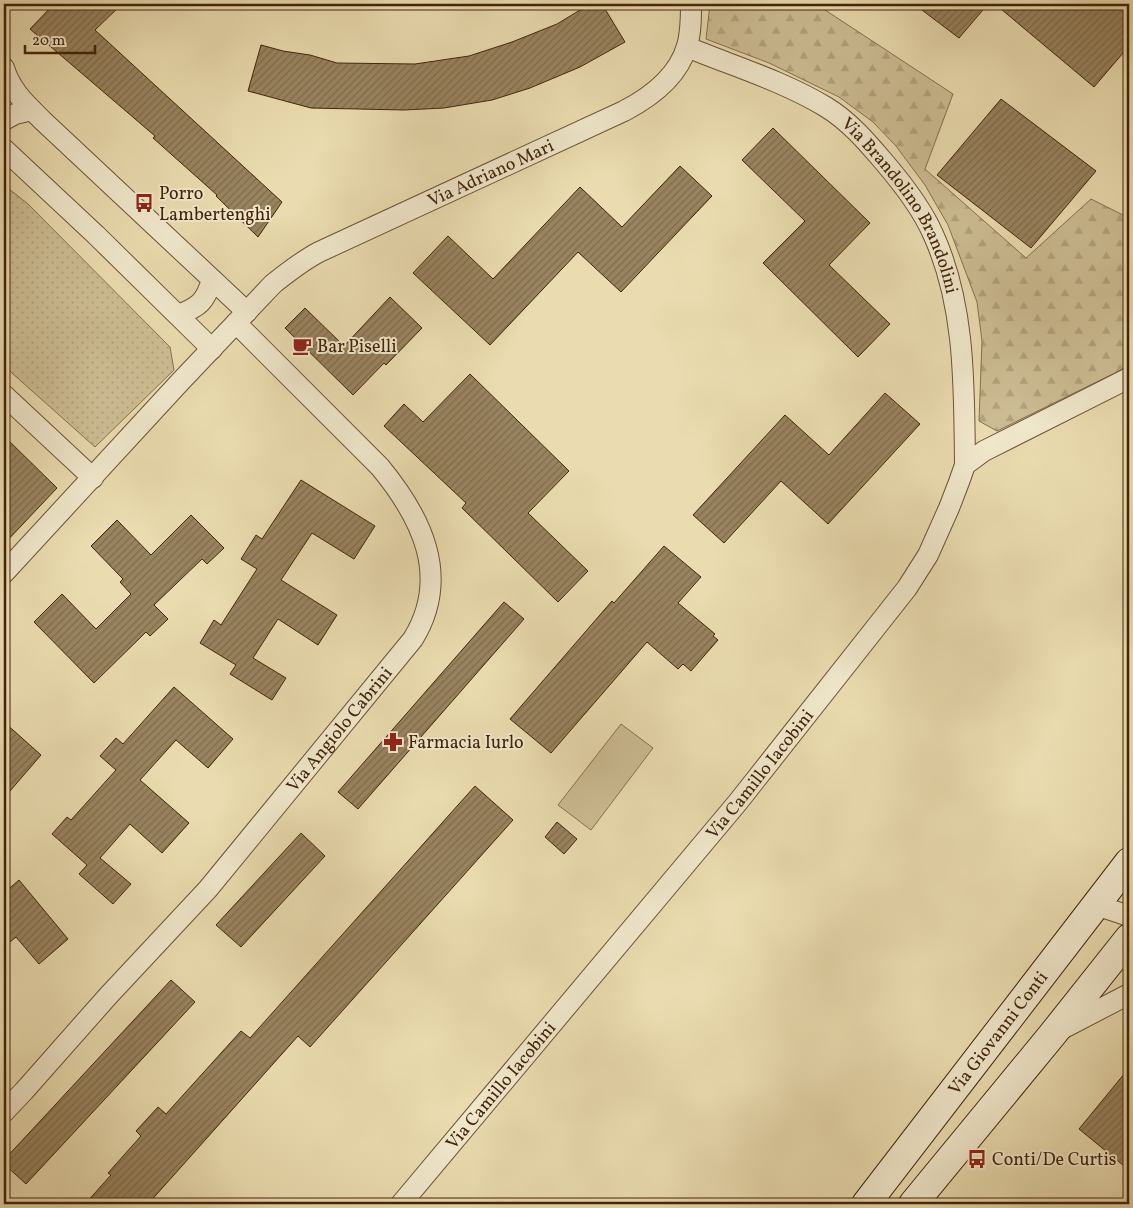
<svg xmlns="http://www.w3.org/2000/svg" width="1133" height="1208" font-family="Vollkorn,serif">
	<defs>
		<pattern id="forest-firs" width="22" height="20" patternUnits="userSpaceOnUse" patternTransform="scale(1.25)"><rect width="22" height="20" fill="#cdbd94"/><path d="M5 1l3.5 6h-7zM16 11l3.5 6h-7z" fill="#b1a27e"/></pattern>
		<pattern id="park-dots" width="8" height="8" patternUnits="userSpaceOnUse" patternTransform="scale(1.25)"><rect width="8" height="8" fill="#cdbd94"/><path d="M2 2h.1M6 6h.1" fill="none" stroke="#b1a27e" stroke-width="1.8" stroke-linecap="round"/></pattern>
		<pattern id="building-hatch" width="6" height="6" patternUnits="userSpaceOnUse" patternTransform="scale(1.25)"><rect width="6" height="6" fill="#998460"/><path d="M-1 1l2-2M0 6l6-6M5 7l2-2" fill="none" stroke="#7e6c4d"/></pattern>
	</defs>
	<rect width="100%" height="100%" fill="#eadcb0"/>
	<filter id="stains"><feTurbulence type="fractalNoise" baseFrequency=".004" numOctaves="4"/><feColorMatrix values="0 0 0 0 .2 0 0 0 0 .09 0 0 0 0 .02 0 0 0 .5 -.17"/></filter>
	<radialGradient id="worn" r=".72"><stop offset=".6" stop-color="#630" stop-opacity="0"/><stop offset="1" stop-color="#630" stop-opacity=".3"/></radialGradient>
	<path fill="#cdbd94" stroke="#88704f" d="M621,724l32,24 -62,82 -33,-25z"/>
	<path fill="url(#forest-firs)" stroke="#88704f" d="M710,4h106l137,90 -28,75 101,89 65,-59 38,19v12l-5,13 5,4v119l-132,65 -18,-10 3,-80 -5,-39 -29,-77 -23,-40 -29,-39 -23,-24 -34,-25 -70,-34 -63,-24z"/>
	<path fill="url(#park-dots)" stroke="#88704f" d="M4,185l24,19 142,143 4,23 -79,77 -91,-81z"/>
	<path fill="url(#building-hatch)" stroke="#42240a" d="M54,4h68l-27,26 187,172 -24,35 -42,-41 1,-1 -64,-57 2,-2 -125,-107z
		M590,4h12l23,38 -45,25 -50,21 -38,12 -48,8 -40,2 -93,-2 -63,-17 13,-46 22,6 27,4 27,8 78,1 54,-8 43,-14 45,-18z
		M914,4h74l-29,34z
		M995,4h134v42l-35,41z
		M1001,99l95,72 -65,77 -94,-73z
		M773,128l97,95 -41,42 61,59 -32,33 -95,-94 42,-42 -63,-61z
		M680,166l32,30 -91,96 -43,-40 -88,93 -77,-72 35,-37 45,43 87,-92 42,40z
		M390,297l32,31 -36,37 -2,-2 -31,32 -68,-67 20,-20 39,38z
		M470,374l99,97 -41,42 60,58 -30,31 -96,-94 4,-5 -82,-77 20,-22 19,18z
		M885,393l35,31 -92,100 -47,-43 -57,62 -31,-28 92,-100 44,40z
		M4,436l53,52 -53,56z
		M301,480l74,46 -21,33 -42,-26 -31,47 56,35 -19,30 -40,-26 -25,39 33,20 -14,22 -42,-26 6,-9 -36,-22 14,-23 7,5 36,-56 -16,-10 15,-24 6,4z
		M191,515l33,33 -17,16 -5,-5 -48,46 14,14 -18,17 -4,-4 -52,51 -60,-61 28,-28 34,35 35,-35 -11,-12 3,-3 -32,-33 26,-26 34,35z
		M664,546l37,31 -23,26 37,31 -2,2 5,4 -27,31 -8,-7 -5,5 -31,-27 -96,111 -41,-34 102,-118 2,2z
		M504,602l20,17 -166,190 -20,-17z
		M174,687l59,52 -25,29 -32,-28 -36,40 49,43 -27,30 -32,-29 -30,34 31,26 -18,20 -34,-30 8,-9 -35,-31 15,-17 4,3 45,-50 -16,-14 16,-18 7,6z
		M4,722l37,33 -37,43z
		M475,786l38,34 -203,227 -12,-11 -150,168h-63l26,-29 -3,-2 33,-37 -5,-5 22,-24 8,7 75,-83 9,7z
		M557,822l20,17 -13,15 -19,-17z
		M301,833l24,23 -84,91 -25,-22z
		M19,880l49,59 -29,25 -23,-27 -12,10v-54z
		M171,980l24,22 -169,182 -22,-20v-4z
		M1129,1068v102l-50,-41z"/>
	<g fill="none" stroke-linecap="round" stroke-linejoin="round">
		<g stroke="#6c5234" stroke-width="22">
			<g id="street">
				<path id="s1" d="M687,47c46,19 96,34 139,60 23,14 41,35 58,55 18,21 38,47 49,72 33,72 31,154 32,231"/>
				<path d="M4,68c7,23 22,36 38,52l205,192"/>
				<path d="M4,120l11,-6 17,-4"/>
				<path d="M4,149l92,86 116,114"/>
				<path d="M178,315c21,-8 27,-13 34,-35"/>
				<path d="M4,395l89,83"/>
				<path id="s2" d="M4,573l176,-191 93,-98c15,-12 29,-23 46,-32l305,-141c27,-14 54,-34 63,-65 4,-13 4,-28 4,-42"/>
				<path d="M1096,905l33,11"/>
				<path d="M1060,1030l69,-36"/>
				<path id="s3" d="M4,1112l20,-21 84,-95 100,-107 205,-250c38,-62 9,-121 -33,-172l-144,-144"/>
				<path id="s4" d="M401,1204l337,-402 169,-214 21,-33 21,-47 10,-26 6,-17 19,-14 145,-73"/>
			</g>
		</g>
		<g stroke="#42240a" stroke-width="30">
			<g id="secondary">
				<path id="s5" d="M866,1204l263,-342"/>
				<path d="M913,1204l139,-169 77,-97"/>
			</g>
		</g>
		<use href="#street" stroke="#f1e8cc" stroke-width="20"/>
		<use href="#secondary" stroke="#f1e8cc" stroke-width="28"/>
	</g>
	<defs>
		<g id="bus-bare" transform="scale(1.5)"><path d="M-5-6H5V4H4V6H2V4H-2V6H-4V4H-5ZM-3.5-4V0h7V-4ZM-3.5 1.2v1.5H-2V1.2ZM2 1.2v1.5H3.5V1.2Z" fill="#8f2418" stroke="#f1e8cc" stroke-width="2.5" paint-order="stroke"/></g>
		<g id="cafe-bare" transform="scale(1.5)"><path d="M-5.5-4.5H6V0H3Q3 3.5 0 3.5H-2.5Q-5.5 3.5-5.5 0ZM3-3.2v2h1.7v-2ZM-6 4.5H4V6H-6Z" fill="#8f2418" stroke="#f1e8cc" stroke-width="2.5" paint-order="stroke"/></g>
		<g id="pharmacy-bare" transform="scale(1.5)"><path d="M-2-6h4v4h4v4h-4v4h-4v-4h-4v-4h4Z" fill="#8f2418" stroke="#f1e8cc" stroke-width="2.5" paint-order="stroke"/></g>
	</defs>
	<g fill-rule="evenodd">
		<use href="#bus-bare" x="144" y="203"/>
		<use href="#cafe-bare" x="302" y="346"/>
		<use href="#pharmacy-bare" x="393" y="742"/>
		<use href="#bus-bare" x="977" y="1159"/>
	</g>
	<g text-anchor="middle" stroke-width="4" stroke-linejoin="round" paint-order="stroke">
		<g font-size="18" fill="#42240a" stroke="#f1e8cc">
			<text dy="6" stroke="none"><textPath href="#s2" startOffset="640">Via Adriano Mari</textPath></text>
			<text dy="6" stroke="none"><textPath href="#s1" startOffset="278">Via Brandolino Brandolini</textPath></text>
			<text dy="6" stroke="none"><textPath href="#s3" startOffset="509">Via Angiolo Cabrini</textPath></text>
			<text dy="6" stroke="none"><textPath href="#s4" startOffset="560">Via Camillo Iacobini</textPath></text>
			<text dy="6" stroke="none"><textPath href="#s5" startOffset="216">Via Giovanni Conti</textPath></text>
			<text dy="6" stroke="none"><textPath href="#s4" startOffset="155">Via Camillo Iacobini</textPath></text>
		</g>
		<g font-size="18" fill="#42240a" stroke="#f1e8cc" text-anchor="start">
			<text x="159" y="199">Porro<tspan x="159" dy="21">Lambertenghi</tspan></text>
			<text x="317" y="352">Bar Piselli</text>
			<text x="408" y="748">Farmacia Iurlo</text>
			<text x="992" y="1165">Conti/De Curtis</text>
		</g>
	</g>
	<rect width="1133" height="1208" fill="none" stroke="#eadcb0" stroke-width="20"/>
	<rect x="5" y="5" width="1123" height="1198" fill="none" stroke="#42240a" stroke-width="2.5"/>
	<rect x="10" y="10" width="1113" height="1188" fill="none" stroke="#42240a"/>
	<path d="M25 45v8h70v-8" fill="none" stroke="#42240a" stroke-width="2.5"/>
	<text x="32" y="45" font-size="15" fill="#42240a" stroke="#f1e8cc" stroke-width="4" paint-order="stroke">20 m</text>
	<rect width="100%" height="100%" filter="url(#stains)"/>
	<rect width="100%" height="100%" fill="url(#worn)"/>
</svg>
